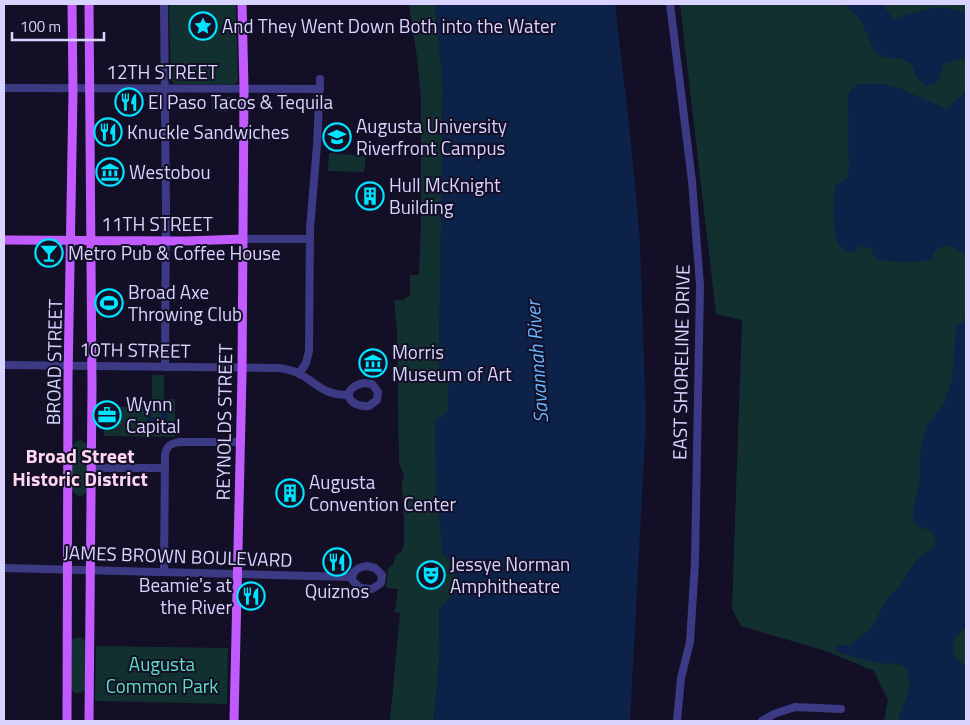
<svg xmlns="http://www.w3.org/2000/svg" width="970" height="725" font-family="'Titillium Web',sans-serif">
	<rect width="100%" height="100%" fill="#130f26"/>
	<path fill="#12302f" d="M169,4h67l2,77 -4,3h-60l-3,-4z
		M409,4h26l8,81 -4,285 10,12 -7,170 14,17v23l-17,18 1,41 -6,70h-44l10,-108 -5,-1 3,-23 -12,-1 2,-19 5,-5 3,-9 5,-3 3,-7v-19l-2,-44 2,-7 -5,-12 -2,-134 -3,-29h9l7,-5v-20h9l2,-54v-122l-4,-42z
		M680,4h286v717h-82l4,-21 -14,-29 -48,-20 -85,-25 -9,-17 10,-289 -26,-6z
		M212,97h22v12h-7v3l-15,-1z
		M329,153l37,3 -2,16 -35,-1 -1,-1z
		M152,375h12v24h11v38l-71,-1v-8h12v-21h36z
		M81,440l6,4v47c-4,7 -11,6 -15,-1v-44l4,-5z
		M80,637l6,4v47c-4,7 -12,7 -15,0v-47l4,-3z
		M96,646l132,2 -1,56 -132,-3z"/>
	<path fill="#0c2248" d="M435,4h180l15,128 10,109 6,180 -16,300h-196l6,-70 -1,-41 16,-18 1,-23 -14,-17 -6,-68 -1,-63 13,-10 1,-29 -10,-12 4,-285z
		M842,4h40l11,15c23,-6 49,-18 72,-6l1,4v40l-22,7 -7,19 -10,3 -10,-8 -6,-15 -12,-5h-13l-11,-5c-11,-23 -9,-35 -33,-49z
		M858,84h27l16,5 46,20 19,-18v163c-12,-6 -22,-14 -33,-1l1,6c-19,4 -37,3 -56,1l-5,-5 -1,-7 -12,-2 -7,6 -6,-1 -9,-6c-6,-19 -5,-39 -3,-59l12,-7 2,-10 -1,-72 3,-7z
		M966,319v308c-12,10 -15,14 -11,30l11,9v55h-69l13,-33 -3,-19 -5,-4 -30,-3 -37,-11 2,-5 13,-1 20,-16 17,-30 13,-13 16,-26 18,-12 2,-8 -4,-9 -11,-3 -8,-8v-11l7,-29v-27l7,-28 16,-20 9,-24 4,-54z
		M161,405h10v7l-4,1v16h-4v-6h-16v-11h4l1,6h9z"/>
	<g fill="none" stroke-linecap="round" stroke-linejoin="round">
		<path stroke="#3d3a85" stroke-width="8" d="M164,4l2,208 -1,155
			M670,4l22,177 8,104 -5,277 -5,80 -9,36 -4,43
			M4,88l316,1
			M243,239h67
			M4,365l275,3c8,1 16,3 23,7 17,11 23,20 46,20
			M299,374l7,-11 3,-12 1,-122 7,-84 3,-66
			M364,383l8,1 6,8 -1,8 -8,6c-22,2 -29,-18 -5,-23z
			M92,468h73
			M367,566l8,2 7,7 -1,8 -9,6 -12,-1 -8,-8c-1,-9 7,-13 15,-14z
			M4,568l348,9
			M164,572l1,-117c1,-9 6,-12 15,-13h61
			M762,721l12,-7 21,-7 46,2"/>
		<path stroke="#c25bff" stroke-width="9" d="M89,4l3,383 -3,334
			M4,240l182,1 57,-2
			M67,721l1,-342 5,-286 -1,-89
			M234,721l8,-346 2,-287 -2,-84"/>
	</g>
	<defs>
		<g id="sight-ring" transform="scale(1.4375)"><circle r="9.5" fill="#130f26" stroke="#00e5ff" stroke-width="1.5"/><path d="M0-6L1.8-2.2L6-1.7L2.9 1.2L3.7 5.4L0 3.3L-3.7 5.4L-2.9 1.2L-6-1.7L-1.8-2.2Z" fill="#00e5ff"/></g>
		<g id="restaurant-ring" transform="scale(1.4375)"><circle r="9.5" fill="#130f26" stroke="#00e5ff" stroke-width="1.5"/><path d="M-5-6h1v4h1v-4h1v4h1v-4h1v5L-1.5 .5V6h-2V.5L-5-1ZM5-6V6H3V1.5H1.5Q1.5-4 5-6Z" fill="#00e5ff"/></g>
		<g id="university-ring" transform="scale(1.4375)"><circle r="9.5" fill="#130f26" stroke="#00e5ff" stroke-width="1.5"/><path d="M0-5L7-2L0 1L-7-2ZM-4 1L0 2.5L4 1V4Q0 6-4 4Z" fill="#00e5ff"/></g>
		<g id="museum-ring" transform="scale(1.4375)"><circle r="9.5" fill="#130f26" stroke="#00e5ff" stroke-width="1.5"/><path d="M0-6L6-3V-2H-6V-3ZM-5-1h2V3h-2ZM-1-1h2V3h-2ZM3-1h2V3H3ZM-6 4H6V6H-6Z" fill="#00e5ff"/></g>
		<g id="building-ring" transform="scale(1.4375)"><circle r="9.5" fill="#130f26" stroke="#00e5ff" stroke-width="1.5"/><path d="M-4-6H4V6H1V3H-1V6H-4ZM-2.5-4.3h1.7v1.8h-1.7ZM.8-4.3h1.7v1.8H.8ZM-2.5-1h1.7V.8h-1.7ZM.8-1h1.7V.8H.8Z" fill="#00e5ff"/></g>
		<g id="bar-ring" transform="scale(1.4375)"><circle r="9.5" fill="#130f26" stroke="#00e5ff" stroke-width="1.5"/><path d="M-6-5H6L.8 .8V4.5H3.5V6h-7V4.5H-.8V.8Z" fill="#00e5ff"/></g>
		<g id="stadium-ring" transform="scale(1.4375)"><circle r="9.5" fill="#130f26" stroke="#00e5ff" stroke-width="1.5"/><path d="M0-5a6.5 5 0 1 0 0 10a6.5 5 0 1 0 0-10ZM-3.5-1.8h7v3.6h-7Z" fill="#00e5ff"/></g>
		<g id="office-ring" transform="scale(1.4375)"><circle r="9.5" fill="#130f26" stroke="#00e5ff" stroke-width="1.5"/><path d="M-6-3h4V-5.5h4V-3h4V5H-6ZM-1-4.5V-3h2v-1.5ZM-6 0V1H6V0Z" fill="#00e5ff"/></g>
		<g id="theatre-ring" transform="scale(1.4375)"><circle r="9.5" fill="#130f26" stroke="#00e5ff" stroke-width="1.5"/><path d="M-5-5.5Q0-4 5-5.5V0Q5 5 0 6Q-5 5-5 0ZM-3.3-2.5H-1v1.5H-3.3ZM1-2.5H3.3v1.5H1ZM-2.8 1Q0 5.5 2.8 1Z" fill="#00e5ff"/></g>
	</defs>
	<g fill-rule="evenodd">
		<use href="#sight-ring" x="203" y="26"/>
		<use href="#restaurant-ring" x="129" y="102"/>
		<use href="#restaurant-ring" x="108" y="132"/>
		<use href="#university-ring" x="337" y="137"/>
		<use href="#museum-ring" x="110" y="172"/>
		<use href="#building-ring" x="370" y="196"/>
		<use href="#bar-ring" x="49" y="253"/>
		<use href="#stadium-ring" x="109" y="303"/>
		<use href="#museum-ring" x="373" y="363"/>
		<use href="#office-ring" x="107" y="415"/>
		<use href="#building-ring" x="290" y="493"/>
		<use href="#restaurant-ring" x="337" y="562"/>
		<use href="#theatre-ring" x="431" y="575"/>
		<use href="#restaurant-ring" x="251" y="596"/>
	</g>
	<g text-anchor="middle" stroke-width="4" stroke-linejoin="round" paint-order="stroke">
		<g font-size="19" fill="#d9d4ff" stroke="#130f26" text-anchor="start">
			<text x="222" y="33">And They Went Down Both into the Water</text>
			<text x="148" y="109">El Paso Tacos &amp; Tequila</text>
			<text x="356" y="133">Augusta University<tspan x="356" dy="22">Riverfront Campus</tspan></text>
			<text x="127" y="139">Knuckle Sandwiches</text>
			<text x="129" y="179">Westobou</text>
			<text x="389" y="192">Hull McKnight<tspan x="389" dy="22">Building</tspan></text>
			<text x="68" y="260">Metro Pub &amp; Coffee House</text>
			<text x="128" y="299">Broad Axe<tspan x="128" dy="22">Throwing Club</tspan></text>
			<text x="392" y="359">Morris<tspan x="392" dy="22">Museum of Art</tspan></text>
			<text x="126" y="411">Wynn<tspan x="126" dy="22">Capital</tspan></text>
			<text x="309" y="489">Augusta<tspan x="309" dy="22">Convention Center</tspan></text>
			<text x="450" y="571">Jessye Norman<tspan x="450" dy="22">Amphitheatre</tspan></text>
			<text x="232" y="592" text-anchor="end">Beamie's at<tspan x="232" dy="22">the River</tspan></text>
			<text x="337" y="598" text-anchor="middle">Quiznos</text>
		</g>
		<g font-size="19" fill="#d9d4ff" stroke="#130f26">
			<text x="162" y="79">12TH STREET</text>
			<text x="157" y="231">11TH STREET</text>
			<text transform="translate(135 350) rotate(1)" y="7">10TH STREET</text>
			<text transform="translate(54 362) rotate(-89)" y="7">BROAD STREET</text>
			<text transform="translate(681 362) rotate(-89)" y="7">EAST SHORELINE DRIVE</text>
			<text transform="translate(224 422) rotate(-89)" y="7">REYNOLDS STREET</text>
			<text transform="translate(178 556) rotate(2)" y="7">JAMES BROWN BOULEVARD</text>
		</g>
		<g font-size="19" fill="#5fe0c0" stroke="#130f26">
			<text x="162" y="671">Augusta<tspan x="162" dy="22">Common Park</tspan></text>
		</g>
		<g font-size="20" font-style="italic" fill="#62b6ff" stroke="#130f26">
			<text transform="translate(537 362) rotate(-94)" y="7">Savannah River</text>
		</g>
		<g font-size="20" font-weight="bold" fill="#ffd6f0" stroke="#130f26">
			<text x="80" y="463">Broad Street<tspan x="80" dy="23">Historic District</tspan></text>
		</g>
	</g>
	<rect width="970" height="725" fill="none" stroke="#d9d4ff" stroke-width="10"/>
	<path d="M12 32v8h92v-8" fill="none" stroke="#d9d4ff" stroke-width="2.5"/>
	<text x="20" y="32" font-size="15" fill="#d9d4ff" stroke="#130f26" stroke-width="4" paint-order="stroke">100 m</text>
</svg>
